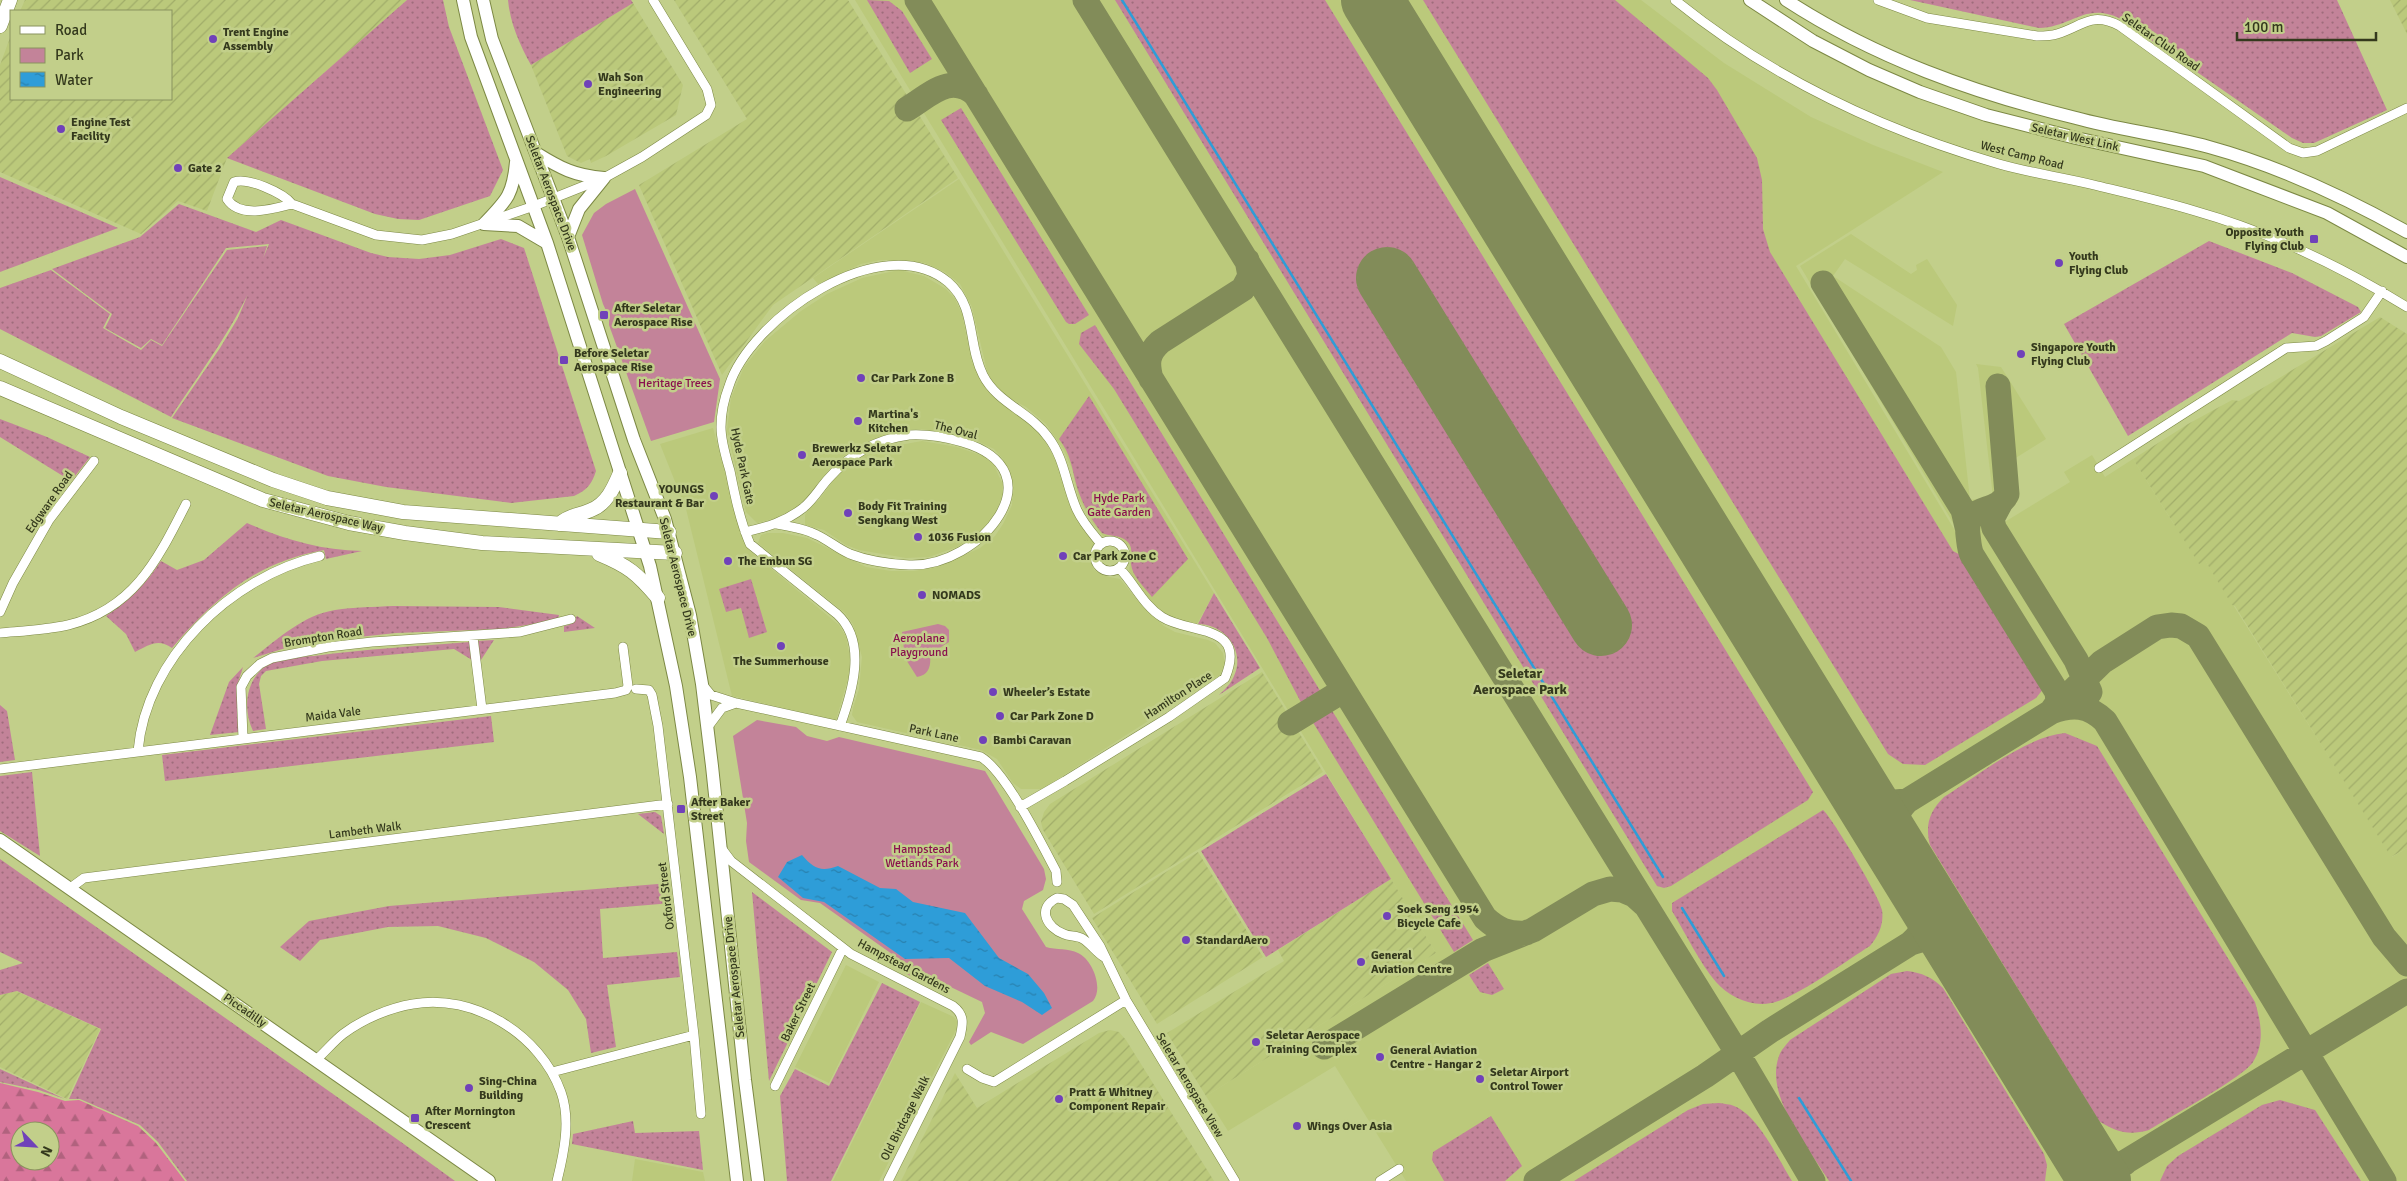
<svg xmlns="http://www.w3.org/2000/svg" width="2407" height="1181" font-family="Signika,sans-serif">
	<defs>
		<pattern id="industrial-furrows" width="10" height="10" patternUnits="userSpaceOnUse" patternTransform="scale(1.25)"><rect width="10" height="10" fill="#bbc97b"/><path d="M-1 1l2-2M0 10L10 0M9 11l2-2" fill="none" stroke="#a1ad6a"/></pattern>
		<pattern id="grass-dots" width="8" height="8" patternUnits="userSpaceOnUse" patternTransform="scale(1.25)"><rect width="8" height="8" fill="#c38399"/><path d="M2 2h.1M6 6h.1" fill="none" stroke="#9f6c7c" stroke-width="1.8" stroke-linecap="round"/></pattern>
		<pattern id="forest-firs" width="22" height="20" patternUnits="userSpaceOnUse" patternTransform="scale(1.25)"><rect width="22" height="20" fill="#d9769b"/><path d="M5 1l3.5 6h-7zM16 11l3.5 6h-7z" fill="#b1627e"/></pattern>
		<pattern id="water-ripples" width="26" height="14" patternUnits="userSpaceOnUse" patternTransform="scale(1.25)"><rect width="26" height="14" fill="#2e9dd8"/><path d="M2 4q2-2 4 0t4 0M15 11q2-2 4 0t4 0" fill="none" stroke="#2881af"/></pattern>
	</defs>
	<rect width="100%" height="100%" fill="#c2cf8a"/>
	<path fill="#bbc97b" d="M855,0h786l83,63 87,54 62,28 70,27 -147,94 167,278 4,1 15,-10 -17,8 -165,-277 51,-32 60,40 6,-4 -1,-5 11,-6 30,46 -4,21 -108,-67 -12,17 108,71 15,25 14,128 23,-3 -15,-129 -2,-4 25,3 45,72 -32,20 4,42 -13,13 -2,9 67,-41 -6,-10 28,-17 13,22 28,-18 40,64 33,34v5l186,295 15,-9v333h-1001l-71,-115 -107,65 -22,-35 230,-143z
		M959,179l255,414 -17,31 -15,-2 -13,-5 -12,-9 -13,-15 -15,-22 2,-16 -2,-9 -9,-8 -17,-2 -11,-14 -13,-23 -7,-30 -8,-19 -18,-26 -20,-17 -25,-14 -7,-9 -7,-13 -15,-64 -12,-23 -15,-12 -20,-9 -22,-3h-22l-20,4 -43,20 -5,-6z
		M899,270l25,6 22,13 9,10 7,15 10,48 9,19 17,20 35,26 12,14 15,28 9,34 8,16 19,25 -5,17 3,9 11,6 15,3 23,28 21,19 11,6 33,8 7,3 8,10 2,11 -5,11 -178,114h-21l-8,-6 -16,-24 -16,-9 -124,-28 -5,-7 1,-7 6,-19 3,-32 -9,-33 -8,-11 -87,-70 3,-8 6,-2h16l24,5 59,29 25,4h23l24,-4 42,-19 15,-12 8,-12 9,-19 1,-22 -10,-24 -9,-10 -23,-11 -22,-6 -32,-3 -20,2 -46,20 -17,12 -24,31 -13,13 -21,11 -19,5 -11,-11 -19,-82 4,-32 13,-31 21,-26 36,-30 26,-17 35,-16z
		M713,428l31,115 6,8 89,74 7,12 4,21 -1,17 -13,45 -104,-24 -46,-187 -26,-65z
		M922,441l35,6 29,10 7,6 10,22 -1,12 -7,18 -17,19 -21,13 -28,10 -23,1 -47,-8 -13,-5 -22,-15 -19,-5v-10l5,-8 9,-7 19,-26 14,-11 17,-10 14,-5z
		M846,965l33,17 -50,101 -34,-16z
		M921,1002l33,15 3,4v7l-78,153h-46z
		M635,1159l68,13 2,9h-73z"/>
	<path fill="url(#industrial-furrows)" d="M25,0h382l-180,158 -20,53 -29,-10 -37,33 -141,-62v-107l11,-30v64h160v-88h-151z
		M674,0h174l110,178 -185,127 -51,70 -83,-190 108,-66z
		M2390,0h17v34z
		M633,3l50,82 -7,30 -70,41 -15,7 -1,-4 -9,4 -14,-7 -36,-91z
		M2380,317l27,17v514l-16,9 -156,-251 -3,-1 -26,-43 -7,2 -66,-105 55,-35 44,-24 7,1 22,-12z
		M1262,672l61,100 -229,142 -51,-84 -2,-8 3,-10 6,-8z
		M1198,852l65,105 -106,67 -65,-106z
		M1391,879l45,74 -230,143 -39,-63 117,-72 -6,-11z
		M16,991l84,38 -33,70 -67,-32v-72z
		M1110,1030l9,2 7,8 88,141h-313l54,-108 22,35 122,-75z"/>
	<path fill="url(#grass-dots)" d="M407,0h36l6,27 54,143 -13,26 -71,24 -21,-1 -23,-5 -148,-56z
		M508,0h123l2,3 -102,62c-11,-20 -21,-42 -23,-65z
		M867,0l22,1 13,10 30,48 -22,14z
		M1115,0h210l488,792 -5,8 -137,86 -7,2 -7,-2z
		M1423,0h192l93,78 9,12 40,68 5,22 1,49 7,23 183,299 13,7 76,123 2,7 -8,10 -111,67 -22,-1 -15,-10z
		M1910,0h427l50,110 -73,33h-11l-11,-5 -173,-120c-34,-16 -47,9 -80,10z
		M961,108l128,207 -14,9h-6l-3,-2 -125,-202z
		M0,177l118,51 -118,44z
		M179,204l77,28 25,-12 90,33 17,4 31,2 31,-4 51,-16 23,9 72,223c-4,13 -9,19 -22,25l-63,7 -125,-16 -58,-11 -156,-58 48,-70 18,-30 31,-74 -43,4 -64,97 -11,-6 -10,9 -36,-20 7,-14 -60,-45 88,-32z
		M2209,241l83,32 66,34 3,5 -40,24 -6,1 -23,-4 -164,103 -64,-112z
		M267,246c-19,64 -60,116 -96,171l-171,-88v-41l51,-18 59,44 -7,14 38,22 10,-10 11,6 65,-96z
		M1095,325l229,372 -19,13 -38,-72 -153,-249 -35,-45 2,-11z
		M1089,396l99,163 -36,38c-7,-9 -20,-21 -21,-33 -1,-10 4,-18 -7,-25 -7,-4 -15,-3 -22,-6 -11,-13 -20,-30 -25,-46 -5,-18 -6,-33 -18,-48z
		M0,419l47,18 43,20 -19,24 -71,-44z
		M247,523c39,17 73,27 115,28l-36,8 -2,-9c-68,12 -109,48 -152,98 -14,-10 -23,-3 -37,4l-9,-18 -20,-18c23,-15 40,-32 55,-55l16,9 27,-10z
		M751,579l16,53 -18,6 -8,-30 -15,4 -7,-23z
		M1214,593l46,75 -41,27c6,-6 12,-11 15,-19 12,-26 -10,-52 -36,-52z
		M393,606l106,1 60,8 -1,5 -57,9 -105,4 -75,8 -29,5 -39,12c25,-19 50,-43 82,-48 19,-3 39,-3 58,-4z
		M577,616l18,12 -31,4v-6l5,-1z
		M494,640l-15,23 -2,-22z
		M470,642l2,18 -18,-11 -132,12 -56,10 -5,5 -2,8 7,45 -13,2c-11,-23 -7,-54 16,-67 12,-7 31,-7 45,-8 52,-7 104,-10 156,-14z
		M243,667l-6,19 2,46 -29,3 19,-53z
		M1328,704l145,236 -19,12 -145,-236z
		M0,705l7,6 8,49 -15,2z
		M491,716l3,26 -329,39 -3,-26z
		M2065,733l32,13 158,256c6,20 10,41 -2,60 -9,15 -85,56 -104,68 -20,6 -33,2 -50,-9l-169,-276c-5,-20 -1,-33 14,-48 35,-22 81,-60 121,-64z
		M32,772l8,84 -40,-25v-55z
		M1326,774l65,105 -125,78 -65,-106z
		M1823,810c8,6 58,89 59,100 2,14 -3,25 -12,36 -23,14 -75,53 -99,57 -20,4 -42,-6 -55,-21 -17,-20 -30,-48 -44,-71v-8z
		M655,812l6,4 3,18 -26,-20z
		M0,859l401,283 54,39h-268l-29,-39 -18,-17 -60,-26h-11l32,-70 -84,-38 -17,4v-25l23,-7 -23,-11z
		M670,883l2,20 -72,6 3,49 74,-6 3,25 -73,8 9,62 -25,6 -5,-34 -18,-29 -34,-28 -48,-24 -48,-12 -50,1 -68,13 -20,21 -20,-14 29,-26 80,-15z
		M752,892l80,60 -63,129z
		M1488,963l16,26 -12,6 -12,-3 -11,-17z
		M1907,971c15,2 25,6 36,17l101,166 3,11 -2,16h-216c-20,-33 -65,-85 -50,-125 2,-6 7,-11 11,-16l101,-66z
		M882,983l38,19 -89,179h-44l-7,-85 15,-27 34,17z
		M0,1069l65,30 -26,-9 -39,-8z
		M2280,1100l35,10 46,71h-201l7,-15 11,-10 84,-51z
		M1719,1103c5,1 11,1 15,3 25,10 44,53 58,75h-218l114,-71 15,-6z
		M1491,1116l31,50 -17,15h-61l-12,-21 1,-8z
		M633,1121l2,12 64,-2 4,39 -131,-26 1,-10z"/>
	<path fill="url(#forest-firs)" fill-rule="evenodd" d="M0,1083l38,9 27,9 14,-1 59,26 18,17 29,38h-185zM20,1131h30v30h-30z"/>
	<path fill="#c38399" d="M635,189l85,190 -6,43 -63,19 -42,-116v-8l-6,-13 -21,-69 12,-22 12,-9z
		M938,624l7,2 4,4v12l-19,12c1,11 0,21 -13,23l-12,-19 -3,-26z
		M757,720l39,7 11,9 20,5 12,-4 146,34 59,98 2,10 -3,11 -19,11 -2,8 24,38c10,3 23,1 32,6 14,6 26,35 15,48l-70,43 -32,-12 -20,13 -2,-3 16,-29 -3,-11 -48,-23 -10,3 -20,-9 -5,-14 -79,-56 -19,-3 -52,-38 -3,-21 1,-18 -14,-87z"/>
	<path fill="url(#water-ripples)" d="M802,855c12,14 19,17 36,11l42,22 16,1 17,13 52,11 34,45 29,16 16,19 8,15 -10,7 -20,-13 -37,-16 -36,-28 -44,1 -81,-57 -21,-4 -25,-21 9,-15z"/>
	<g fill="none" stroke-linecap="round" stroke-linejoin="round">
		<path stroke="#2e9dd8" stroke-width="2.5" d="M1122,0l541,877
			M1682,908l42,68
			M1799,1098l52,83"/>
		<path stroke="#828c59" stroke-width="25" d="M917,0l568,918c13,12 23,16 41,15
			M1085,0l653,1054 75,127
			M907,109c23,-14 44,-37 69,-14
			M1823,283l140,227 4,17
			M1151,379c-4,-16 -4,-25 9,-37l83,-53 7,-13 -3,-16
			M1998,386l9,108c-10,22 -43,8 -39,41 1,7 1,14 4,20l85,137 1,10 -7,10
			M2001,502l-9,17 2,9 82,132 14,32
			M2051,712c22,-8 37,-7 54,9l279,460
			M1290,723l54,-33
			M1860,793l23,10 24,-2
			M1894,848c-2,-20 -1,-32 13,-47l144,-89 51,-50 55,-35 14,-2 10,1 17,10 186,301 23,27
			M1911,943c19,-7 30,-4 47,8
			M1324,1047l159,-97 50,-20 60,-36 17,-5 12,1 12,5 10,9
			M2079,1147c15,14 25,19 46,16
			M1536,1181l169,-105 65,-45 141,-88c15,-14 18,-25 14,-46
			M2094,1181l313,-190"/>
		<path stroke="#828c59" stroke-width="62" d="M1372,0l728,1181
			M1387,278l214,347"/>
		<g stroke="#7c8844" stroke-width="10">
			<path id="street" d="M1675,0c95,77 207,130 324,164 31,9 63,13 95,21 33,8 68,16 101,26 74,21 147,56 212,96
				M1878,0l49,18 110,18c6,0 14,0 20,-2 26,-8 34,-23 63,-8l169,122 14,5 14,-2 90,-43
				M292,204c-19,5 -52,15 -65,-5l7,-17c14,-5 49,11 58,22l84,31 46,5 30,-6 82,-28 70,-28 38,-21 64,-42 5,-10 -4,-16 -54,-89
				M2099,468l187,-120 30,-2 10,-5 38,-24 18,-26
				M745,532c22,-5 40,-10 58,-24 11,-9 16,-19 25,-29 21,-24 49,-40 81,-44 18,-1 36,2 53,7 99,29 18,126 -53,123 -19,-1 -41,-4 -59,-11 -12,-5 -22,-14 -33,-19 -13,-7 -26,-8 -40,-11
				M1095 556a15 15 0 1 1 30 0a15 15 0 1 1-30 0Z
				M0,612l13,-29 36,-63 45,-59
				M0,633c22,-2 46,-3 68,-8 66,-16 90,-66 118,-121
				M473,637l9,72
				M702,684l9,11 25,8 245,54c25,15 60,86 75,114l1,11
				M636,689l13,1 3,5 6,31 36,309 7,79
				M840,726c12,-33 28,-84 -3,-112l-87,-70c-10,-23 -15,-48 -20,-73 -4,-14 -9,-29 -9,-44 0,-13 3,-28 8,-41 21,-67 153,-159 219,-104 29,25 19,62 35,93 14,28 47,37 65,62 17,22 18,49 29,73 6,13 15,23 24,34
				M707,728l15,-20 14,-5
				M243,738l-2,-51 6,-11 13,-12 12,-6 56,-11 44,-5 148,-10 51,-13
				M138,751c8,-93 93,-174 182,-195
				M0,769l615,-76 11,-3 2,-4 -5,-39
				M1020,807l45,-26 104,-64 56,-39c23,-55 -35,-43 -63,-61 -19,-12 -28,-34 -43,-49
				M722,849l9,12 120,93 102,52c12,9 10,18 7,31l-72,144
				M69,889l15,-11 584,-74
				M1104,957c-8,-5 -13,-13 -21,-18 -6,-4 -13,-2 -19,-5 -17,-6 -28,-26 -7,-36l7,1 9,6 27,41 26,54 109,181
				M316,1060c9,-8 18,-19 27,-26 20,-15 46,-26 70,-30 60,-11 127,30 148,88 10,28 3,61 -4,89
				M967,1069l15,9 12,4 132,-82
				M552,1072l142,-37
				M775,1086l68,-138
				M1380,1181l19,-12"/>
		</g>
		<g stroke="#7c8844" stroke-width="14">
			<path id="secondary" d="M463,0l8,37 76,206 103,323 26,120 14,91 47,404
				M483,0l9,39 76,198 66,203 31,79 25,96 12,69 10,82 33,314 13,101
				M1750,0l63,41 56,29 51,22 66,23 90,23 128,28 123,47 80,44
				M1786,0c89,58 188,93 290,118 44,12 89,17 133,29 69,19 136,50 198,85
				M536,153c24,15 39,23 68,25
				M484,224c23,-24 29,-29 32,-62
				M484,224l34,2 29,17
				M568,237l11,-28 25,-31
				M0,840l489,341"/>
		</g>
		<g stroke="#7c8844" stroke-width="15">
			<path id="primary" d="M0,26l10,-26
				M0,361l121,56 152,63 54,18 76,14 266,20
				M0,388l263,112 86,23 56,10 77,10 193,10
				M559,524c12,-10 19,-8 32,-14 16,-6 23,-23 29,-37
				M599,554c29,12 38,19 59,44"/>
		</g>
		<use href="#street" stroke="#fff" stroke-width="9"/>
		<use href="#secondary" stroke="#fff" stroke-width="12"/>
		<use href="#primary" stroke="#fff" stroke-width="14"/>
	</g>
	<g fill="#7041b9" stroke="#c2cf8a" stroke-width="2">
		<circle cx="213" cy="39" r="5"/>
		<circle cx="588" cy="84" r="5"/>
		<circle cx="61" cy="129" r="5"/>
		<circle cx="178" cy="168" r="5"/>
		<rect x="2309" y="234" width="10" height="10" rx="2.5"/>
		<circle cx="2059" cy="263" r="5"/>
		<rect x="599" y="310" width="10" height="10" rx="2.5"/>
		<circle cx="2021" cy="354" r="5"/>
		<rect x="559" y="355" width="10" height="10" rx="2.5"/>
		<circle cx="861" cy="378" r="5"/>
		<circle cx="858" cy="421" r="5"/>
		<circle cx="802" cy="455" r="5"/>
		<circle cx="714" cy="496" r="5"/>
		<circle cx="848" cy="513" r="5"/>
		<circle cx="918" cy="537" r="5"/>
		<circle cx="1063" cy="556" r="5"/>
		<circle cx="728" cy="561" r="5"/>
		<circle cx="922" cy="595" r="5"/>
		<circle cx="781" cy="646" r="5"/>
		<circle cx="993" cy="692" r="5"/>
		<circle cx="1000" cy="716" r="5"/>
		<circle cx="983" cy="740" r="5"/>
		<rect x="676" y="804" width="10" height="10" rx="2.5"/>
		<circle cx="1387" cy="916" r="5"/>
		<circle cx="1186" cy="940" r="5"/>
		<circle cx="1361" cy="962" r="5"/>
		<circle cx="1256" cy="1042" r="5"/>
		<circle cx="1380" cy="1057" r="5"/>
		<circle cx="1480" cy="1079" r="5"/>
		<circle cx="469" cy="1088" r="5"/>
		<circle cx="1059" cy="1099" r="5"/>
		<rect x="410" y="1113" width="10" height="10" rx="2.5"/>
		<circle cx="1297" cy="1126" r="5"/>
	</g>
	<g text-anchor="middle" stroke-width="5" stroke-linejoin="round" paint-order="stroke">
		<g font-size="12" font-weight="bold" fill="#34391d" stroke="#c2cf8a" text-anchor="start">
			<text x="223" y="36">Trent Engine<tspan x="223" dy="14">Assembly</tspan></text>
			<text x="598" y="81">Wah Son<tspan x="598" dy="14">Engineering</tspan></text>
			<text x="71" y="126">Engine Test<tspan x="71" dy="14">Facility</tspan></text>
			<text x="188" y="172">Gate 2</text>
			<text x="2304" y="236" text-anchor="end">Opposite Youth<tspan x="2304" dy="14">Flying Club</tspan></text>
			<text x="2069" y="260">Youth<tspan x="2069" dy="14">Flying Club</tspan></text>
			<text x="614" y="312">After Seletar<tspan x="614" dy="14">Aerospace Rise</tspan></text>
			<text x="2031" y="351">Singapore Youth<tspan x="2031" dy="14">Flying Club</tspan></text>
			<text x="574" y="357">Before Seletar<tspan x="574" dy="14">Aerospace Rise</tspan></text>
			<text x="871" y="382">Car Park Zone B</text>
			<text x="868" y="418">Martina's<tspan x="868" dy="14">Kitchen</tspan></text>
			<text x="812" y="452">Brewerkz Seletar<tspan x="812" dy="14">Aerospace Park</tspan></text>
			<text x="704" y="493" text-anchor="end">YOUNGS<tspan x="704" dy="14">Restaurant &amp; Bar</tspan></text>
			<text x="858" y="510">Body Fit Training<tspan x="858" dy="14">Sengkang West</tspan></text>
			<text x="928" y="541">1036 Fusion</text>
			<text x="1073" y="560">Car Park Zone C</text>
			<text x="738" y="565">The Embun SG</text>
			<text x="932" y="599">NOMADS</text>
			<text x="781" y="665" text-anchor="middle">The Summerhouse</text>
			<text x="1003" y="696">Wheeler’s Estate</text>
			<text x="1010" y="720">Car Park Zone D</text>
			<text x="993" y="744">Bambi Caravan</text>
			<text x="691" y="806">After Baker<tspan x="691" dy="14">Street</tspan></text>
			<text x="1397" y="913">Soek Seng 1954<tspan x="1397" dy="14">Bicycle Cafe</tspan></text>
			<text x="1196" y="944">StandardAero</text>
			<text x="1371" y="959">General<tspan x="1371" dy="14">Aviation Centre</tspan></text>
			<text x="1266" y="1039">Seletar Aerospace<tspan x="1266" dy="14">Training Complex</tspan></text>
			<text x="1390" y="1054">General Aviation<tspan x="1390" dy="14">Centre - Hangar 2</tspan></text>
			<text x="1490" y="1076">Seletar Airport<tspan x="1490" dy="14">Control Tower</tspan></text>
			<text x="479" y="1085">Sing-China<tspan x="479" dy="14">Building</tspan></text>
			<text x="1069" y="1096">Pratt &amp; Whitney<tspan x="1069" dy="14">Component Repair</tspan></text>
			<text x="425" y="1115">After Mornington<tspan x="425" dy="14">Crescent</tspan></text>
			<text x="1307" y="1130">Wings Over Asia</text>
		</g>
		<g font-size="12" fill="#34391d" stroke="#c2cf8a">
			<text transform="translate(2161 42) rotate(35)" y="4">Seletar Club Road</text>
			<text transform="translate(2075 137) rotate(13)" y="4">Seletar West Link</text>
			<text transform="translate(2022 155) rotate(14)" y="4">West Camp Road</text>
			<text transform="translate(551 193) rotate(69)" y="4">Seletar Aerospace Drive</text>
			<text transform="translate(956 430) rotate(14)" y="4">The Oval</text>
			<text transform="translate(743 466) rotate(78)" y="4">Hyde Park Gate</text>
			<text transform="translate(49 502) rotate(-55)" y="4">Edgware Road</text>
			<text transform="translate(326 515) rotate(13)" y="4">Seletar Aerospace Way</text>
			<text transform="translate(678 577) rotate(76)" y="4">Seletar Aerospace Drive</text>
			<text transform="translate(323 637) rotate(-9)" y="4">Brompton Road</text>
			<text transform="translate(1178 695) rotate(-33)" y="4">Hamilton Place</text>
			<text transform="translate(333 714) rotate(-7)" y="4">Maida Vale</text>
			<text transform="translate(934 733) rotate(12)" y="4">Park Lane</text>
			<text transform="translate(365 830) rotate(-7)" y="4">Lambeth Walk</text>
			<text transform="translate(666 896) rotate(-97)" y="4">Oxford Street</text>
			<text transform="translate(904 966) rotate(28)" y="4">Hampstead Gardens</text>
			<text transform="translate(734 977) rotate(-96)" y="4">Seletar Aerospace Drive</text>
			<text transform="translate(245 1010) rotate(35)" y="4">Piccadilly</text>
			<text transform="translate(798 1012) rotate(-64)" y="4">Baker Street</text>
			<text transform="translate(1190 1085) rotate(59)" y="4">Seletar Aerospace View</text>
			<text transform="translate(905 1118) rotate(-63)" y="4">Old Birdcage Walk</text>
		</g>
		<g font-size="12" fill="#8a114e" stroke="#c2cf8a">
			<text x="675" y="387">Heritage Trees</text>
			<text x="1119" y="502">Hyde Park<tspan x="1119" dy="14">Gate Garden</tspan></text>
			<text x="919" y="642">Aeroplane<tspan x="919" dy="14">Playground</tspan></text>
			<text x="922" y="853">Hampstead<tspan x="922" dy="14">Wetlands Park</tspan></text>
		</g>
		<g font-size="14" font-weight="bold" fill="#34391d" stroke="#c2cf8a">
			<text x="1520" y="678">Seletar<tspan x="1520" dy="16">Aerospace Park</tspan></text>
		</g>
	</g>
	<rect x="10" y="10" width="162" height="90" fill="#c2cf8a" stroke="#89935e"/>
	<rect x="20" y="26" width="25" height="8" fill="#ffffff" stroke="#89935e"/>
	<text x="55" y="35" font-size="15" fill="#34391d">Road</text>
	<rect x="20" y="48" width="25" height="15" fill="#c38399" stroke="#89935e"/>
	<text x="55" y="60" font-size="15" fill="#34391d">Park</text>
	<rect x="20" y="72" width="25" height="15" fill="url(#water-ripples)" stroke="#89935e"/>
	<text x="55" y="85" font-size="15" fill="#34391d">Water</text>
	<g transform="translate(35 1146) rotate(115)"><circle r="24" fill="#c2cf8a" stroke="#89935e"/>
	<path d="M0-4L9 19L0 12L-9 19Z" fill="#7041b9"/>
	<text y="-8" font-size="14" font-weight="bold" text-anchor="middle" fill="#34391d">N</text>
	</g>
	<path d="M2237 32v8h139v-8" fill="none" stroke="#34391d" stroke-width="2.5"/>
	<text x="2244" y="32" font-size="15" fill="#34391d" stroke="#c2cf8a" stroke-width="4" paint-order="stroke">100 m</text>
</svg>
